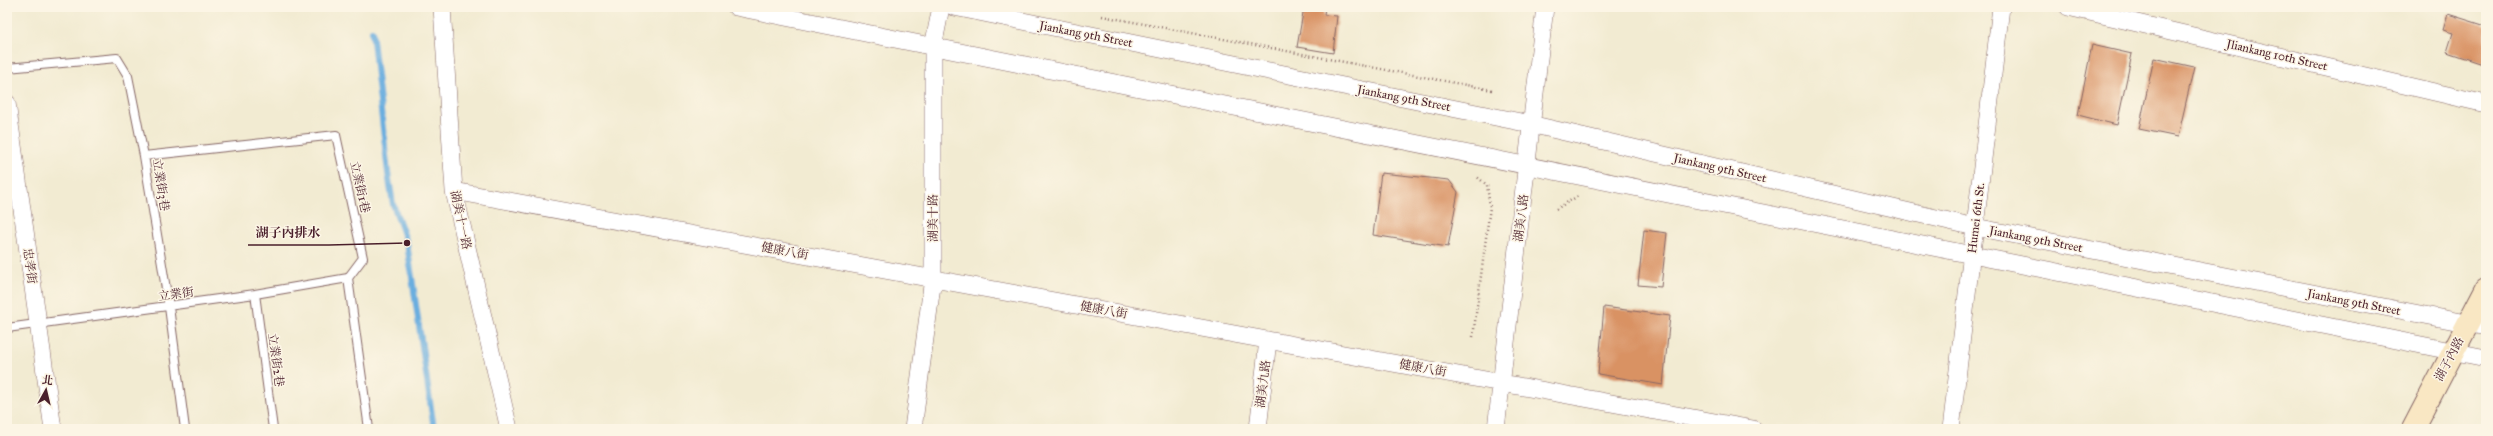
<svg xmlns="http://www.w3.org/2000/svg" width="2493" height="436" font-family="'IM FELL Great Primer','Noto Serif TC',serif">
	<rect width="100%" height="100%" fill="#fcf5e5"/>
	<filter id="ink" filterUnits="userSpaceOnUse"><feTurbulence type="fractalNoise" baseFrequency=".025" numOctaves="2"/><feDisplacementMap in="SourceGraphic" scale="8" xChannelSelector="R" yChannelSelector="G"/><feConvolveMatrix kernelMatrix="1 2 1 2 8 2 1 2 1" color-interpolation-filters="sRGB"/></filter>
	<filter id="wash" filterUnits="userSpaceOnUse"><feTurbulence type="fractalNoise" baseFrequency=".012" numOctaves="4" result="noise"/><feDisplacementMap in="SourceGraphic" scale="16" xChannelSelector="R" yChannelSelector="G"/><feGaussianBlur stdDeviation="0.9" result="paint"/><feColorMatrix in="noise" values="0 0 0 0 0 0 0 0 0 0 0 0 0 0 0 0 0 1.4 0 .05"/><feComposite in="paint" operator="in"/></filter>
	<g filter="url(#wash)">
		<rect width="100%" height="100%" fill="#f2ebd2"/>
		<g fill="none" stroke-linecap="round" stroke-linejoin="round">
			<path stroke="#6aaedf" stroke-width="6" d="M372,31l16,142 5,31 14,39 27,186"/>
		</g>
		<g id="blocks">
			<path fill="#d99264" d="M1304,7h21l-1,8 13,1 -4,37 -36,-6z
				M2448,14l38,12v39l-39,-13 6,-19 -10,-3z
				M2092,45l40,9 -15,71 -39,-10z
				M2154,58l40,9 -16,70 -39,-8z
				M1381,173l68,7 9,12 -10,55 -75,-12z
				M1644,230l23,3 -6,54 -23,-2z
				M1604,307l66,9 -7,69 -65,-11z"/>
		</g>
	</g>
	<g filter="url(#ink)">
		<use href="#blocks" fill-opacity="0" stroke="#856665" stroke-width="1"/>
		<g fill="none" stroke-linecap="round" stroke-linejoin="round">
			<g stroke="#856665" stroke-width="10">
				<path id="lane" d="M7,68l110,-10 11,18 16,80 25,151 16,122
					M144,156l192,-21 27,123 -15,20 21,151
					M255,294l18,135
					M7,328l248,-34 93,-16"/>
			</g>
			<g stroke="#856665" stroke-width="18">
				<path id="street" d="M442,7l12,184 55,238
					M736,7l1750,351
					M954,7l576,117 445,103 511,100
					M2068,7l418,97
					M7,103l46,326
					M454,191l1299,238
					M913,429l20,-151v-231l8,-40
					M1258,429l10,-89
					M1496,429l49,-422
					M1951,429l50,-422"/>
			</g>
			<g stroke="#856665" stroke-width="24">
				<path id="secondary" d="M2413,429l73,-140"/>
			</g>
			<path stroke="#856665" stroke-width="2.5" stroke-dasharray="1 3" stroke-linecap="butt" d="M1102,16l390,74
				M1556,209l24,-14
				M1473,337l17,-130 -3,-22 -11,-9"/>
			<use href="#lane" stroke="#fff" stroke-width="8"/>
			<use href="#street" stroke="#fff" stroke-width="17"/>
			<use href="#secondary" stroke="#f9e7c3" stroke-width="22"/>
		</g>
	</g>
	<g text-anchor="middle" stroke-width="3" stroke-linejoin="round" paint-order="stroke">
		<g font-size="12" fill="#4a1f2b" stroke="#fcf5e5">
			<text transform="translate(1086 34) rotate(11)" y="4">Jiankang 9th Street</text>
			<text transform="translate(2277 55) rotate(13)" y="4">Jliankang 10th Street</text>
			<text transform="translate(1404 98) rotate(11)" y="4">Jiankang 9th Street</text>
			<text transform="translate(1720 168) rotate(13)" y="4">Jiankang 9th Street</text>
			<text transform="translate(161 185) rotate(81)" y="4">立業街3巷</text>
			<text transform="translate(360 187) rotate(77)" y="4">立業街1巷</text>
			<text transform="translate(933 218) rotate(-90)" y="4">湖美十路</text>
			<text transform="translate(1521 218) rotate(-83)" y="4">湖美八路</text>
			<text transform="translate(1976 218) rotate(-83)" y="4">Humei 6th St.</text>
			<text transform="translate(461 220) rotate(78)" y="4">湖美十一路</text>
			<text transform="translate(2036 239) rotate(11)" y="4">Jiankang 9th Street</text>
			<text transform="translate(785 251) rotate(10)" y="4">健康八街</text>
			<text transform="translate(30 266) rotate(82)" y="4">忠孝街</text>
			<text transform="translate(176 294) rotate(-8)" y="4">立業街</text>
			<text transform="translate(2354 302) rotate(11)" y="4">Jiankang 9th Street</text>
			<text transform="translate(1104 310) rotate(10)" y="4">健康八街</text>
			<text transform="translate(2449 359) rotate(-62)" y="4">湖子內路</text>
			<text transform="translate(276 360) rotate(82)" y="4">立業街2巷</text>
			<text transform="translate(1423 368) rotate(10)" y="4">健康八街</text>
			<text transform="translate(1263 384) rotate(-83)" y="4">湖美九路</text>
		</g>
	</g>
	<path fill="none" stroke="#4a1f2b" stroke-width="1.5" d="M407 243L329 245H248"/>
	<circle fill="#4a1f2b" stroke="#fcf5e5" stroke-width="1.5" cx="407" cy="243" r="4"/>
	<g font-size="13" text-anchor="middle" font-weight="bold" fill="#4a1f2b" stroke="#fcf5e5" stroke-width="3" stroke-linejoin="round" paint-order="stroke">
		<text x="288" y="237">湖子內排水</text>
	</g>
	<rect width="2493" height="436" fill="none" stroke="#fcf5e5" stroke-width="24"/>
	<g transform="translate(46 390) rotate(8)" stroke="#fcf5e5" stroke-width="3" paint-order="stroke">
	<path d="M0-3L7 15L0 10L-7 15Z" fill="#4a1f2b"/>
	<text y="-6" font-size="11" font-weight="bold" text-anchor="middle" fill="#4a1f2b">北</text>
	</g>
</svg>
